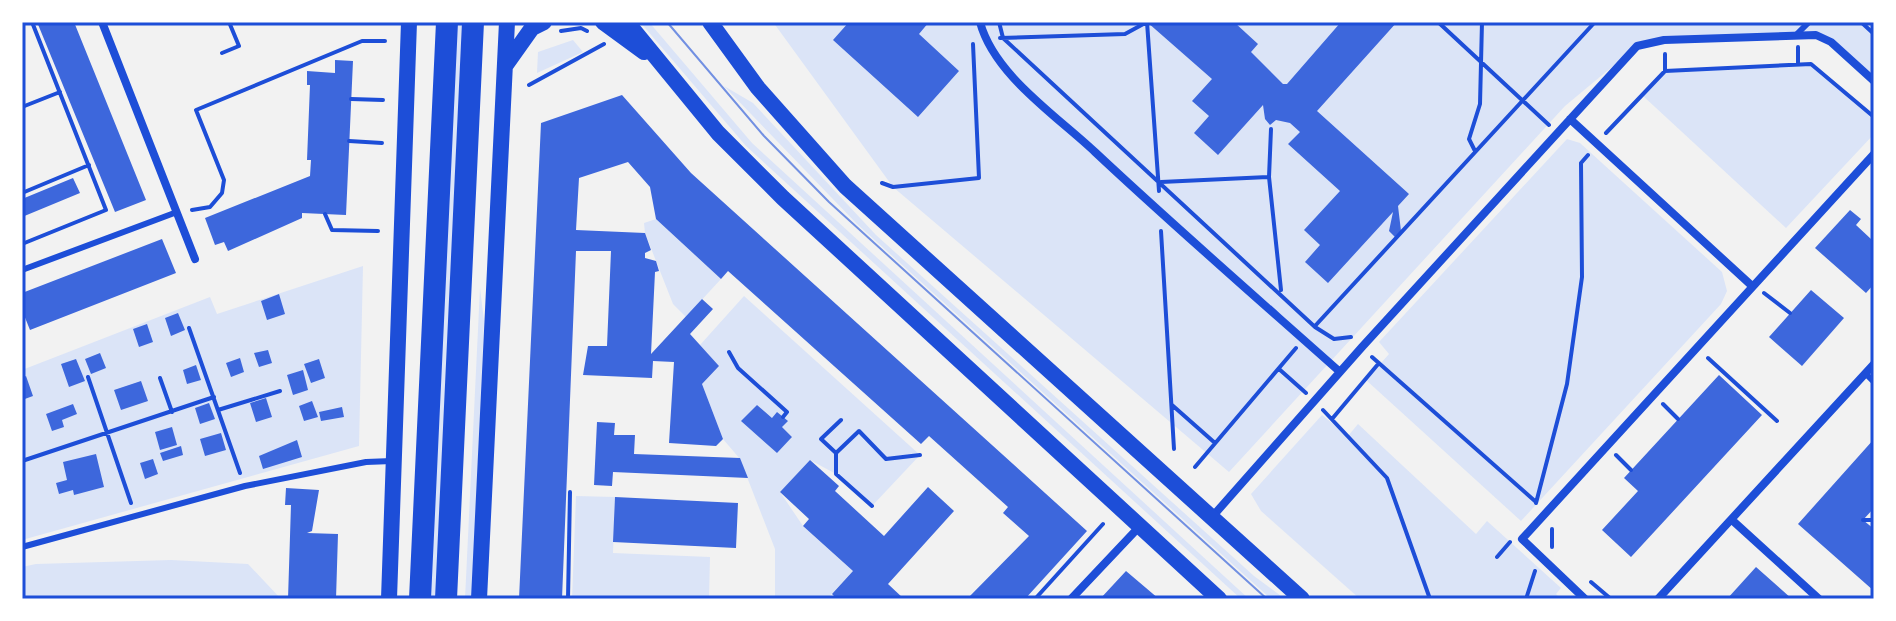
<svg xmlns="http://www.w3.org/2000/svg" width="1896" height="621" font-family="Jost,sans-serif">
	<rect width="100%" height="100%" fill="#f2f2f2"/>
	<path fill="#dbe4f7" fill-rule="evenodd" d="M457,22h5l-26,577h-6z
		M640,22h9l103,121 497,456h-8l-495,-453z
		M773,22h1101v59l-43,-39 -34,-8 -160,12 -72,60 -336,366 -336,-285z
		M573,40l10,12 -46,21 1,-21z
		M1811,64l63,53v17l-88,94 -144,-133 23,-24z
		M724,86l29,17 123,132 378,341 31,23h-14l-414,-375z
		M1567,139l13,4 142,129 5,19 -6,13 -200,217 -155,-141 23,-26 -10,-12z
		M656,219l65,60 -35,38 -13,-13 -28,-71 -1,-10z
		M363,266l-4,180 -337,94v-170l188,-73 7,17z
		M480,288l4,33 -12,278h-7z
		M744,296l176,159 -48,51 -36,-32 -26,-14 -30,32 23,34 50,45 -26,28h-52v-50l-35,-90 -17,-20 -21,-55 17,-18 -19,-21zM757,405l15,13 15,4 -5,5 10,10 -15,16 -35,-32z
		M1322,415l26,21 10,-12 118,110 11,-13 74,67 -5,6 5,5h-201l-99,-88 -10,-17z
		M576,496l39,1 -2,56 97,4 -1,42h-137z
		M171,560l77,4 33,35h-259v-32l14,-3z"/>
	<path fill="#3d67dc" d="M37,22h37l72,178 -31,12z
		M849,22h80l-10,12 40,37 -41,46 -85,-77z
		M1147,22h87l24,22 -7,8 32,32h4l54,-62h56l-80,89 92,83 -11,12 3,25 -6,6 -6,-6 4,-19 -65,71 -23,-21 15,-17 -16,-15 36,-39 -52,-47 12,-12 -10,-9 -14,-3 -6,5 -5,-6 -2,-14 -45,50 -24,-22 15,-17 -17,-15 20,-22z
		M335,60l18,1 -7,154 -44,-2v5l-74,33 -4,-9 -9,3 -10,-27 105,-42 1,-16h-4l3,-75h-3v-14l28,2z
		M622,95l69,78 396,358 -62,68h-58l62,-63 -26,-23 5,-6 -79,-71 -8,8 -193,-173 -7,8 -65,-60 -6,-32 -22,-25 -49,16 -3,52 69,3 6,17 -6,3v5l11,3 3,10 -4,1 -4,82 51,-55 11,10 -23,25 29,32 -17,18 21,55 -7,7 -47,-3 5,-81 -21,-1 -1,17 -69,-3 5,-29h19l4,-95h-35l-14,348h-43l22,-476z
		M73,178l7,15 -58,24v-18z
		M1850,210l11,9 -5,6 15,14 3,-3v48l-8,9 -51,-45z
		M162,239l14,34 -146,57 -8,-20v-17z
		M1811,290l33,28 -42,48 -33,-29z
		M279,294l6,20 -18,6 -6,-19z
		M178,313l7,17 -14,6 -6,-18z
		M147,324l6,18 -14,5 -6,-18z
		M268,350l4,13 -13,4 -5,-14z
		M100,353l6,15 -15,6 -6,-15z
		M240,358l4,14 -13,5 -5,-14z
		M76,359l9,22 -16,6 -8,-23z
		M319,359l6,19 -14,5 -7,-19z
		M196,365l5,15 -14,4 -4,-14z
		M303,370l5,20 -15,5 -6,-20z
		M1719,375l43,40 -131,142 -29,-27 36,-39 -14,-13z
		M26,376l7,20 -11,4v-22z
		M141,381l7,20 -27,9 -7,-20z
		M266,398l6,19 -16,5 -6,-19z
		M312,401l6,16 -14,4 -5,-15z
		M209,403l6,16 -15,5 -5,-16z
		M73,404l4,10 -15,6 2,7 -12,4 -6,-17z
		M757,405l15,13 5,-6 11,9 -6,6 10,10 -15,16 -36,-32z
		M342,407l2,10 -23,4 -2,-9z
		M597,422l18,1 -1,12h21l-1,19 106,4 8,20 -135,-6 -1,14 -18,-1z
		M172,427l5,18 -17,5 -5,-18z
		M221,433l5,17 -21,6 -5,-17z
		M1874,439v69l-11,12 11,9v62l-76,-67z
		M297,440l5,17 -39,12 -4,-13z
		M181,446l2,9 -20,6 -3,-8z
		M96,454l8,33 -30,8 -1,-5 -14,4 -3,-11 11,-3 -4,-18z
		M153,459l5,15 -13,5 -5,-16z
		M810,460l29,26 -4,5 49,45 44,-49 26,24 -66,73 16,15h-67l-5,-5 21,-23 -50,-45 6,-7 -29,-27z
		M286,488l33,2 -7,41 -5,2 31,1 -2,65h-48l3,-94h-6z
		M615,497l123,6 -2,45 -123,-6z
		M1756,567l36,32h-65z
		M1126,571l33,28h-59z"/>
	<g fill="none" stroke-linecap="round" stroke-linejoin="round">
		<path stroke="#1d4ed8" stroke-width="4" d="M999,22l4,16 312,289 19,12 17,-2
			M1438,22l111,103
			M1861,22l13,12
			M561,31l20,-3 6,3
			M1000,38l125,-4 22,-12 12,169
			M1798,47v18
			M222,53l17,-7 -10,-24
			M1665,54v17
			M529,85l75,-41
			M351,99l32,1
			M22,107l38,-15
			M1271,129l-2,48 12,113
			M1606,133l59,-62 146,-7 63,53
			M349,141l33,2
			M1475,151l-6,-12 11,-35 2,-82
			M1161,182l107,-5
			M882,183l11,4 86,-9 -6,-134
			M22,193l67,-28
			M192,210l18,-3 12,-14 2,-13 -28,-70 166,-69h23
			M325,214l7,16 46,1
			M1161,231l13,218
			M22,244l84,-34 -74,-188
			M1764,293l26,20
			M1315,326l280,-304
			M189,328l51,145
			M729,352l9,16 49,44 -4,5
			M1372,357l164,145
			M1708,358l69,63
			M1279,369l27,24
			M88,377l43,126
			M160,378l12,34
			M1663,404l15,15
			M1172,405l43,38
			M218,410l62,-19
			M1323,410l64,68 43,121
			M1332,419l47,-56
			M836,453l-15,-14 20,-19
			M1616,455l15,15
			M22,461l192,-64
			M1195,467l101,-119
			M1536,503l31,-119 15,-107 -1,-114 7,-8
			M872,506l-36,-32v-21l23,-22 27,28 34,-4
			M1863,520h11
			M1552,547v-18
			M1497,557l13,-15
			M1591,582l20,17
			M568,599l2,-107
			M1035,599l68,-75
			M1526,599l9,-28"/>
		<path stroke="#1d4ed8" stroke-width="6" d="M1797,34l12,-12
			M22,270l155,-58
			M1865,373l9,9
			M22,547l223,-61 121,-24 26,-1"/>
		<path stroke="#1d4ed8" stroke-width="8" d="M102,22l93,237
			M980,22c14,53 77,94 115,130 80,75 163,147 245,220
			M1570,119l181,166
			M1212,517l150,-170 275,-301 27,-6 152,-5 15,7 43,39
			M1732,520l87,79
			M1071,599l69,-73
			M1585,599l-63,-60 352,-385
			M1658,599l216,-235"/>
		<path stroke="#1d4ed8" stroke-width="16" d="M603,22l41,30
			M627,22l91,111 65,65 436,401
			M710,22l48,66 87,98 457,413
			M505,66l27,-38 12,-6
			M389,599l20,-577
			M479,599l28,-577"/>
		<path stroke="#1d4ed8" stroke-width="22" d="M420,599l27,-577
			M446,599l27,-577"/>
		<path stroke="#7290e2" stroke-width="2" d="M667,22l97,114 65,66 438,397"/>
	</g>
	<rect width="1896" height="621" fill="none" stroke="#ffffff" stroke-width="48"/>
	<rect x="24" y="24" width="1848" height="573" fill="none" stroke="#1d4ed8" stroke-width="3"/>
</svg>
